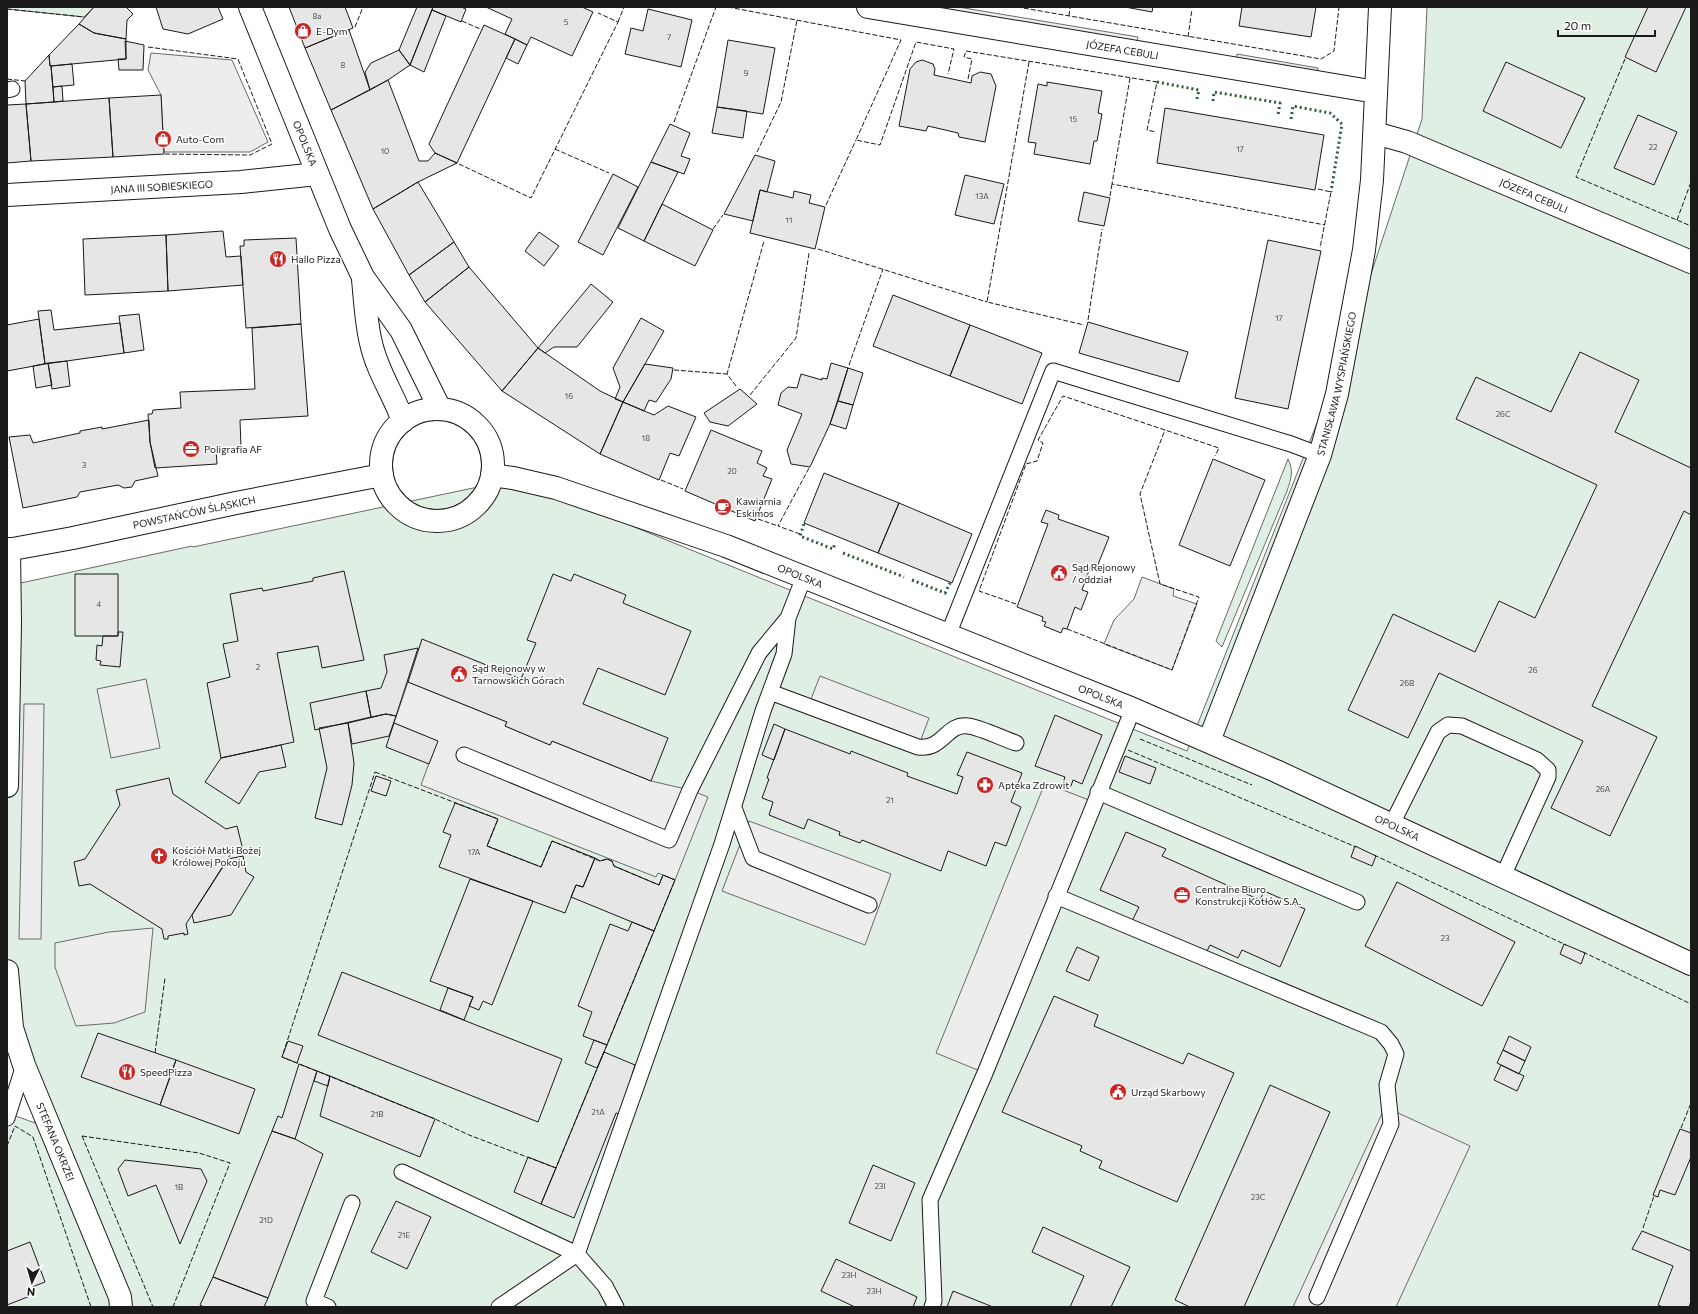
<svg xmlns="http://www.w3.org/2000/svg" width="1698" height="1314" font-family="Commissioner,sans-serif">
	<rect width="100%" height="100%" fill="#fff"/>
	<path fill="#e0efe3" stroke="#6a6a6a" d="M7,7h87l-10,10 -77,-8z
		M1427,7h264v1300h-1684v-194l34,12 -34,-93v-446l185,-40 1,1 323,-68 671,272 159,-401 76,-231z
		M1288,459c6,12 3,20 -1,32l-65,156 -6,-6z"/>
	<path fill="#ededed" stroke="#6a6a6a" d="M937,7h21l180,30 -2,12 -200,-34z
		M151,53l81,7 36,82 -18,10h-86l-3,-57 -13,-25z
		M1237,54l81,14 -2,13 -81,-15z
		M1142,577l32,12 -1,7 24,8 -25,66 -68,-26 10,-24 20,-21z
		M820,676l109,42 -9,24 -109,-43z
		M146,679l14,69 -49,10 -14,-69z
		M408,682l99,40 -2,4 45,19 2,-4 99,40 39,9 18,7 -33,83 -17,-7 -2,4 -235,-92 16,-44 -43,-18z
		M24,704h20l-3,235h-22z
		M1045,783l49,19 -109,271 -49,-20z
		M749,821l142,53 -26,71 -143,-54z
		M153,928l-8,84 -31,11 -38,3 -21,-59v-24l54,-11z
		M1385,1107l85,39 -74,161h-103z"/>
	<path fill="#e6e6e6" stroke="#1a1a1a" d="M94,7h34l-1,1 6,6 -6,6 -1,19 -32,-6 -15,-9z
		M156,7h62l5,12 -35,15 -25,-5z
		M289,7h56l8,21 -48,20z
		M417,7h16l-23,58 -11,-15z
		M433,7h28l5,2 -5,13 -29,-12z
		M486,7h96l11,5 -21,44 -41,-19 -4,8 -22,-11 7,-15z
		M1125,7h28l-1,5z
		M1242,7h74l-5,30 -72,-11z
		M1648,7h38l-30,65 -31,-15z
		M648,9l44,11 -11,47 -56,-13 6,-26 12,3z
		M432,10l14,6 -22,56 -14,-7z
		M79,24l15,9 32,6v20l-76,7 -1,-11z
		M484,25l31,14 -58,124 -22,-10 -6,-9z
		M349,30l21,60 -39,20 -26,-62z
		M515,39l12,6 -9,19 -12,-6z
		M728,40l47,8 -12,66 -46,-7z
		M125,41l19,4 -1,25h-24l-1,-11h8z
		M399,50l11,15 -22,15 -18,10 -5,-18 6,-9z
		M49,55l1,11h1l3,36 -28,2 -1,-23z
		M922,60l11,4 2,5 -1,6 37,8 1,-7 8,-4 11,2 5,12 -11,56 -26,-5 -1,-4 -30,-7 -2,5 -27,-5 11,-57 6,-7z
		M1506,62l79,36 -24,50 -78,-37z
		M72,64l2,21 -21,2 -2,-21z
		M388,80l31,81h9l7,-8 22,10 -39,19 -45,27 -42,-99z
		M1047,82l55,9 -4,22 4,1 -5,27h-3l-4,23 -56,-10 2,-11 -8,-1 10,-58 9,2z
		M62,86l1,15 -9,1 -1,-15z
		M161,95l3,59 -51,3 -4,-59z
		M109,98l4,59 -82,4 -5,-57z
		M26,104l5,57 -24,2v-58z
		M717,107l30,4 -4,27 -31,-5z
		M1165,108l159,27 -9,55 -158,-27z
		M1638,115l39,17 -23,53 -40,-17z
		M670,124l20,9 -9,23 9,3 -6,15 -33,-12z
		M755,155l20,6 -8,31 -7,-2 -7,31 -29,-7z
		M651,162l27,10 -34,69 -26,-13z
		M613,174l25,13 -35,68 -25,-13z
		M965,175l39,9 -10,40 -39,-9z
		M418,182l36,60 -45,33 -36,-66z
		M760,190l33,8 1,-7 17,4 -2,8 16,4 -10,42 -65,-16z
		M1084,192l26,6 -6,28 -26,-5z
		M662,204l51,26 -18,36 -51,-25z
		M223,231l3,26 15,-1 2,29 -75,6 -2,-56z
		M539,232l20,14 -15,20 -19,-15z
		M166,235l2,56 -83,4 -2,-56z
		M296,238l5,86 -55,4 -6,-82h4v-6z
		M1268,240l53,11 -33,158 -53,-11z
		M454,242l15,25 -44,35 -16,-27z
		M469,267l69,81 -36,43 -77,-89z
		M591,284l22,18 -36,45h-23l-9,6 -7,-5z
		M893,295l77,30 -20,51 -77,-30z
		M51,310l3,20 66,-7 4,30 -79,11 -7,-53z
		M139,314l5,36 -20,3 -5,-37z
		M641,318l23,13 -41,71 -8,-3 5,-12 -7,-19z
		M39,319l6,45 -38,7v-46z
		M1088,322l100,30 -9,30 -100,-29z
		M301,324l7,92 -68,4 1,27 -25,2 1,15 -62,4 -5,-26 -2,-28h4l1,-4 28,-2 -1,-16 75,-3 -3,-61z
		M970,325l72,28 -20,51 -72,-28z
		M538,348l62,43 23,11 -23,52 -98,-63z
		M1580,352l59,28 -24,52 76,36v47l-7,-4 -92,195 65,31 -47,99 -59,-28 32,-67 -144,-68 -31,65 -60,-28 45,-96 82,38 24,-51 36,17 62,-133 -141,-66 20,-42 75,35z
		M67,361l3,25 -18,3 -4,-26z
		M48,363l4,22 -16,3 -3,-22z
		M831,363l17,5 -18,56 -20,43 -19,-3 -4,-14 15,-36 -24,-9 3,-12 7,-6 9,1 4,-14 21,6v-2l5,1z
		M645,364l28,4 -2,11 -15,23 -7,-2 -5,11 -21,-9z
		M848,368l15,5 -10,32 -15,-4z
		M740,389l17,15 -29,22 -18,-4 -6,-9z
		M838,401l15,4 -7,24 -16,-5z
		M623,402l31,13 14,-9 28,11 -17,39 -9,-3 -11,27 -59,-26z
		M149,420l1,22 8,34 -23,5 -3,6 -8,1 -6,-3 -38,7 -3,5 -54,11 -14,-71 21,-2 3,8 47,-10v-2l22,-4v2z
		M711,430l51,21 -5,12 10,5 -4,8 9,3 -17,42 -70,-30z
		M1213,459l52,21 -35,86 -51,-21z
		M824,473l75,30 -21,50 -74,-30z
		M899,503l73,31 -20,49 -74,-30z
		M1046,510l13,5 -1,4 51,18 -12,30 -6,-2 -9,25 6,2 -7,18 -6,-3 -8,22 -4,-1 -2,5 -17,-7 2,-4 -4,-1 1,-4 -26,-10 31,-83 -7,-2z
		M344,571l20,89 -42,8 -4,-22 -41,7 17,89 -73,16 -14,-75 23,-6 -7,-33 15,-3 -8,-47 32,-6 1,3 50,-10v-3z
		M75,574h43v62h-43z
		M553,574l18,7 3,-7 52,21 -3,8 68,28 -26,64 -67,-27 -15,36 85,34 -17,43 -99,-40 -2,4 -45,-19 2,-4 -99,-40 14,-43 99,40 15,-36 -9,-3z
		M118,632h5l-3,35 -20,-2 1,-4 -5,-1 1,-15 5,1 1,-10h15z
		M418,648l-22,68 -10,-2 -15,3 -5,-26 15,-3 6,-16 -3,-17z
		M366,691l5,26 -56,13 -5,-27z
		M386,714l10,2 -7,20 -37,8 -4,-21z
		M1055,715l47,20 -20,49 -9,-4 -2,6 -8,-3 2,-6 -30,-11z
		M348,723l6,40 -2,22 -10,40 -27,-7 12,-50 -8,-40z
		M394,723l44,18 -9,23 -43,-17z
		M774,724l11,5 -11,31 -12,-5z
		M785,729l65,25 1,-3 57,22 -1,3 50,18 6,-17 -6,-2 10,-23 55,21 -11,29 10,5 -15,39 -11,-4 -9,24 -38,-15 -7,20 -79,-31 -2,3 -21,-8 1,-3 -32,-13 -4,10 -35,-14 4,-13 -11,-4 7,-19 -2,-1z
		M281,745l5,22 -27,5 -20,32 -34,-22 16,-24z
		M1125,756l31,12 -6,16 -31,-12z
		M376,776l15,5 -5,15 -15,-5z
		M169,778l4,16 53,35 11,-3 6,24 -11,2 -46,72 2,10 -4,1v-2l-16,3v3h-4l-2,-10 -72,-45 -11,2 -5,-24 11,-3 35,-54 -4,-15z
		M455,803l43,16 -11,27 54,21 11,-26 43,17 -12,29 -7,-2 -11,28 -126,-46 12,-32 -8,-3z
		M1126,832l40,17 -4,7 98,44 4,-9 41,18 -25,58 -38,-17 -4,8 -28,-13 -4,8 -74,-32 7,-14 -39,-17z
		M1355,846l21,10 -4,10 -21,-9z
		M243,856l3,16 8,5 -23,38 -37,8 -2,-8 36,-56z
		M595,858l5,3 7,-2 5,2 2,5 45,19 4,-10 12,5 -21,51 -83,-34 5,-12 7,2z
		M470,879l63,22 -41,104 -9,-4 -4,9 -10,-4 4,-9 -43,-16z
		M1397,882l118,60 -33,64 -117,-60z
		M632,922l22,9 -47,114 -24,-9 9,-24 -14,-6 32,-82 18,7z
		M1564,944l21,9 -4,11 -21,-10z
		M1077,947l22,10 -10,24 -23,-10z
		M342,972l220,87 -24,63 -220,-87z
		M448,988l25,9 -9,23 -24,-10z
		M1054,996l44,19 -4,11 89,38 5,-11 46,20 -57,129 -78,-34 3,-7 -22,-10 2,-5 -80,-34z
		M98,1033l78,27 -16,45 -79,-28z
		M1509,1036l22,11 -6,14 -22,-11z
		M594,1040l13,5 -10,23 -12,-5z
		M288,1041l15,5 -6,17 -15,-6z
		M1503,1050l22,11 -6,13 -22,-11z
		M604,1052l31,13 -4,13 5,2 -14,35 -6,-2 -42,105 -33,-14z
		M176,1060l79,29 -16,45 -79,-29z
		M299,1064l18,7 -22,68 -23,-8 6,-15 4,2z
		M1501,1065l23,11 -7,15 -23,-11z
		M317,1071l13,5 -2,10 -14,-5z
		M330,1076l105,43 -15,38 -100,-41z
		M1270,1085l60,27 -86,195h-54l-15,-7z
		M1680,1129l11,4v24l-16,38 -15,-5 -2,7 -5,-2z
		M272,1131l23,8 28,15 -55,144 -55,-21z
		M528,1157l28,11 -15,36 -27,-12z
		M125,1160l76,9 6,12 -27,63 -24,-59 -28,11 -10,-27z
		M873,1165l42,18 -24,58 -42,-18z
		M396,1201l35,16 -24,52 -36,-17z
		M1043,1227l87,40 -19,40h-41l14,-31 -52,-24z
		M1642,1231l49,20v50l-2,6h-26l-5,-2 15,-39 -41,-17z
		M30,1242l15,40 -18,7 3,7 -23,9v-54z
		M836,1259l81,38 -4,10h-58l-34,-16z
		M213,1277l55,21 -4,9h-60l-4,-2z
		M953,1291l40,16h-46z"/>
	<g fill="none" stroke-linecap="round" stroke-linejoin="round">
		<g stroke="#1a1a1a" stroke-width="17">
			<path id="service" d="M7,90l5,-1
				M948,635l105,-264 238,73 29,11
				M770,692l148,55c26,3 28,-24 50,-21 11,1 36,13 48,17
				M464,755l205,85 21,-50 69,-137 29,-35 16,-41
				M1098,792l259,110
				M734,808l19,50 116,47
				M1392,824l46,-92 10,-7 14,1 75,34 11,10v7l-45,99
				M1056,896l325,136 10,12 5,10 -9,31 4,39 -74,173
				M7,1118l17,-53
				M402,1172l175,82
				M328,1307l-14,-6 38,-98
				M499,1307l78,-53
				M616,1307l-11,-21 -28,-32 145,-410 41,-133 21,-57 4,-36
				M932,1307l2,-6 -4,-101 55,-127 148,-364"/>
		</g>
		<g stroke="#1a1a1a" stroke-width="24">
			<g id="minor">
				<path id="s1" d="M250,7l90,222 23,48 38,53 39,79"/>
				<path id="s2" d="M868,7l508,85"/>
				<path id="s3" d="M1375,133l32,9 284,120"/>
				<path id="s4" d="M7,195l234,-13 76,-8"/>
				<path d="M363,279c2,21 3,44 8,64 6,28 23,52 32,78"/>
				<path d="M7,786l3,-163 -1,-74"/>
				<path id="s5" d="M7,971l5,57 12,37 96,232 1,10"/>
			</g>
		</g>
		<g stroke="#1a1a1a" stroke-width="24">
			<g id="tertiary">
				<circle cx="437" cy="465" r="56"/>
				<path id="s6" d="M492,475l21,3 43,10 170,58 407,163 143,62 415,193"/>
				<path id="s7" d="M7,550l66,-12 163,-35 146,-28"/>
				<path id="s8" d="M1209,741l111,-286 17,-61 27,-144 8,-70 8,-173"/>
			</g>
		</g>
		<use href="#service" stroke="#fff" stroke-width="15"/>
		<use href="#minor" stroke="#fff" stroke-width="22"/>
		<use href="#tertiary" stroke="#fff" stroke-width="22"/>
		<path stroke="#2b5a34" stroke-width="3" stroke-dasharray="2 3" stroke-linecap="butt" d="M1157,82l42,8 -2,9
			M1213,101l1,-9 66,11 -2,12
			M1291,119l2,-13 37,7 12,11 -11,68
			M804,524l-4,12 33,13 2,-5
			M843,553l61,24
			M912,580l33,13 5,-10"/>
		<path stroke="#1a1a1a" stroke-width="1" stroke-dasharray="5 2" stroke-linecap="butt" d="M728,7l173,33 -45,100 24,5 36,-103 38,7 -6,25
			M1017,7l304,52 13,-8 5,-44
			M7,9l77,8
			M1069,16l1,-9
			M462,21l18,8
			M618,22l6,-15
			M355,27l8,-20
			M1188,37l4,-28
			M148,47l90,12 34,85 -22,11 -86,-1
			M1625,59l-49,118 115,49
			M1029,62l-42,240 97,23
			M1130,78l-18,106 213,41
			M7,79l18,2
			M968,79l4,-20 -8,-2 2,-6 191,31 -10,48 9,2
			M674,122l42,-115
			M555,149l54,24
			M757,152l24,-50 16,-82
			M459,164l72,34 87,-176 -20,-9
			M1318,189l13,3 -11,56
			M1110,196l2,-12
			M826,205l30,-65
			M1677,220l14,-38
			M713,229l10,-14
			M818,249l169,53
			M1088,320l14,-91
			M849,365l34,-96
			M674,370l53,4
			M736,386l-9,-12 37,-133
			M750,395l46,-57 13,-85
			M661,480l22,9
			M758,519l20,7
			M800,534l-22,-8 31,-58
			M1016,604l-37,-13 47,-127 11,-3 6,-18 -5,-3 25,-44 156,52 -4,8
			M1067,629l105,41 27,-73 -39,-13 -20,-90 25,-64
			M1140,739l112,46
			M1128,750l228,97
			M375,772l123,47 -11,27 54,21 11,-26 48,20 7,-2 5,2 2,5 45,19 4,-10 12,5 -119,288 -87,-33 -34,-16 -153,-62z
			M1374,855l192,90
			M1583,952l108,52
			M155,1053l10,-75
			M1681,1128l10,-25
			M82,1136l117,17 31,10 -57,144
			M82,1136l71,171
			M7,1146l8,-20 18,11 58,170
			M1643,1228l11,-32"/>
	</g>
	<defs>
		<g id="shop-disc" transform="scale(0.9)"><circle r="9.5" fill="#c62828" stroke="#fff"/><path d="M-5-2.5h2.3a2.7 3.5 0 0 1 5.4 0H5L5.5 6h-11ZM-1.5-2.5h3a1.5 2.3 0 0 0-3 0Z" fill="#fff"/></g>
		<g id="restaurant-disc" transform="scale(0.9)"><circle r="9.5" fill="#c62828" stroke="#fff"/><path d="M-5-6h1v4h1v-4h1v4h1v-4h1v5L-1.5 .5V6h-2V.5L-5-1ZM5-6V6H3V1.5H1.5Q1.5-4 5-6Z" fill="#fff"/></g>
		<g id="office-disc" transform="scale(0.9)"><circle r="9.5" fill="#c62828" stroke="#fff"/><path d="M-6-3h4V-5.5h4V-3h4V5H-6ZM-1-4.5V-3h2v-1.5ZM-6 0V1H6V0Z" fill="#fff"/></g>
		<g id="cafe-disc" transform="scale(0.9)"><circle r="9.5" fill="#c62828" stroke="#fff"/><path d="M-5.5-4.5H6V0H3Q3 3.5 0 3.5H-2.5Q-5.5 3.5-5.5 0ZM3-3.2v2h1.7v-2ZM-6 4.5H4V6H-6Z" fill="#fff"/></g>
		<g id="civic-disc" transform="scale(0.9)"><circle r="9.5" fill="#c62828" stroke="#fff"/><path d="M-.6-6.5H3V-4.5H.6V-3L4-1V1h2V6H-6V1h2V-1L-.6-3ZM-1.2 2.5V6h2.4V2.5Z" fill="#fff"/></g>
		<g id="pharmacy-disc" transform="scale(0.9)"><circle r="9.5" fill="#c62828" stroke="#fff"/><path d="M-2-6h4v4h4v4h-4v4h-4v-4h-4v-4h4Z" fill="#fff"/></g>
		<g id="church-disc" transform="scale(0.9)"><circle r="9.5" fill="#c62828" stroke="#fff"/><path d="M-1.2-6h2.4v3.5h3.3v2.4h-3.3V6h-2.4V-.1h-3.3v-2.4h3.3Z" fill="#fff"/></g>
	</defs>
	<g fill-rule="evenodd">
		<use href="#shop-disc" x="303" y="31"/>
		<use href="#shop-disc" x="163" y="139"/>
		<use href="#restaurant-disc" x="278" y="259"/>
		<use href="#office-disc" x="191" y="449"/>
		<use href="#cafe-disc" x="723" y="507"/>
		<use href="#civic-disc" x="1059" y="573"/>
		<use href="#civic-disc" x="459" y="674"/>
		<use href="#pharmacy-disc" x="985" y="785"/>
		<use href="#church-disc" x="159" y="856"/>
		<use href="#office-disc" x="1182" y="895"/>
		<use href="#restaurant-disc" x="127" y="1072"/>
		<use href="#civic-disc" x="1118" y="1092"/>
	</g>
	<g text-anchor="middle" stroke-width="3" stroke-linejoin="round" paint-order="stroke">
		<g font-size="8" fill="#4d4d4d">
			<text x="317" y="19">8a</text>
			<text x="566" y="25">5</text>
			<text x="669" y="40">7</text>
			<text x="343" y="68">8</text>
			<text x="746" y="76">9</text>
			<text x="1073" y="122">15</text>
			<text x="1653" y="150">22</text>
			<text x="1240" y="152">17</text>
			<text x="385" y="154">10</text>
			<text x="982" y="199">13A</text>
			<text x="789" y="223">11</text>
			<text x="1279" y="321">17</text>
			<text x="569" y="399">16</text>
			<text x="1503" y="417">26C</text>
			<text x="646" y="441">18</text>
			<text x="84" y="468">3</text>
			<text x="732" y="474">20</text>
			<text x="99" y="607">4</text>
			<text x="258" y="670">2</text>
			<text x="1533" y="673">26</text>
			<text x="1407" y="686">26B</text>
			<text x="1603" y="792">26A</text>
			<text x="890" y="803">21</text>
			<text x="474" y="855">17A</text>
			<text x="1445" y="941">23</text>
			<text x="598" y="1115">21A</text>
			<text x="377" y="1117">21B</text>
			<text x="880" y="1189">23I</text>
			<text x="179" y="1190">1B</text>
			<text x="1258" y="1200">23C</text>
			<text x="266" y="1223">21D</text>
			<text x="404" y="1238">21E</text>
			<text x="849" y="1278">23H</text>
			<text x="874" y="1294">23H</text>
		</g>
		<g font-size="10" fill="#1a1a1a" stroke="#fff" text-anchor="start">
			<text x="316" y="35">E-Dym</text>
			<text x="176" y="143">Auto-Com</text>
			<text x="291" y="263">Hallo Pizza</text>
			<text x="204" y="453">Poligrafia AF</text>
			<text x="736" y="505">Kawiarnia<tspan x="736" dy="12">Eskimos</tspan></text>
			<text x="1072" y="571">Sąd Rejonowy<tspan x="1072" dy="12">/ oddział</tspan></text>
			<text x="472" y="672">Sąd Rejonowy w<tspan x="472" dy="12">Tarnowskich Górach</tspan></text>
			<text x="998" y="789">Apteka Zdrowit</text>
			<text x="172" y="854">Kościół Matki Bożej<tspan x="172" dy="12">Królowej Pokoju</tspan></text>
			<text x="1195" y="893">Centralne Biuro<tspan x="1195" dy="12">Konstrukcji Kotłów S.A.</tspan></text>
			<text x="140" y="1076">SpeedPizza</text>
			<text x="1131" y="1096">Urząd Skarbowy</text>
		</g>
		<g font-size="10" fill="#1a1a1a" stroke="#fff">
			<text dy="4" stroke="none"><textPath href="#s2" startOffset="258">JÓZEFA CEBULI</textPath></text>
			<text dy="4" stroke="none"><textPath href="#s1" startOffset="147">OPOLSKA</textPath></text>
			<text dy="4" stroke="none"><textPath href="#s4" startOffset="155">JANA III SOBIESKIEGO</textPath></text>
			<text dy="4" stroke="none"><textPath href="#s3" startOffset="171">JÓZEFA CEBULI</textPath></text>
			<text dy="4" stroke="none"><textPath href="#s8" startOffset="380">STANISŁAWA WYSPIAŃSKIEGO</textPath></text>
			<text dy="4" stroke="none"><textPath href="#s7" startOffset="191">POWSTAŃCÓW ŚLĄSKICH</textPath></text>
			<text dy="4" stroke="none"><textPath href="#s6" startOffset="325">OPOLSKA</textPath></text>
			<text dy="4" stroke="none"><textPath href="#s6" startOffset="649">OPOLSKA</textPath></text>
			<text dy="4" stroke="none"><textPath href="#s6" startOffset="973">OPOLSKA</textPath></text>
			<text dy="4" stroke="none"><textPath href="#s5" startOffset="179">STEFANA OKRZEI</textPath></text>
		</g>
	</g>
	<rect width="1698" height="1314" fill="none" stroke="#1a1a1a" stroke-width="16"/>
	<g transform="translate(32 1282) rotate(185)" stroke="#ffffff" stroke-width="3" paint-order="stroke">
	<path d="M0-3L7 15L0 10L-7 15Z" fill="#1a1a1a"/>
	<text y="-6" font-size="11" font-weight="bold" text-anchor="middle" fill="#1a1a1a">N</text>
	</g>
	<path d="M1558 30v6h97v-6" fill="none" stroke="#1a1a1a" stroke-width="2"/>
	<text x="1564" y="30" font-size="12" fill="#1a1a1a" stroke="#ffffff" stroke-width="3" paint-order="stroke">20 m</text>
</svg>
